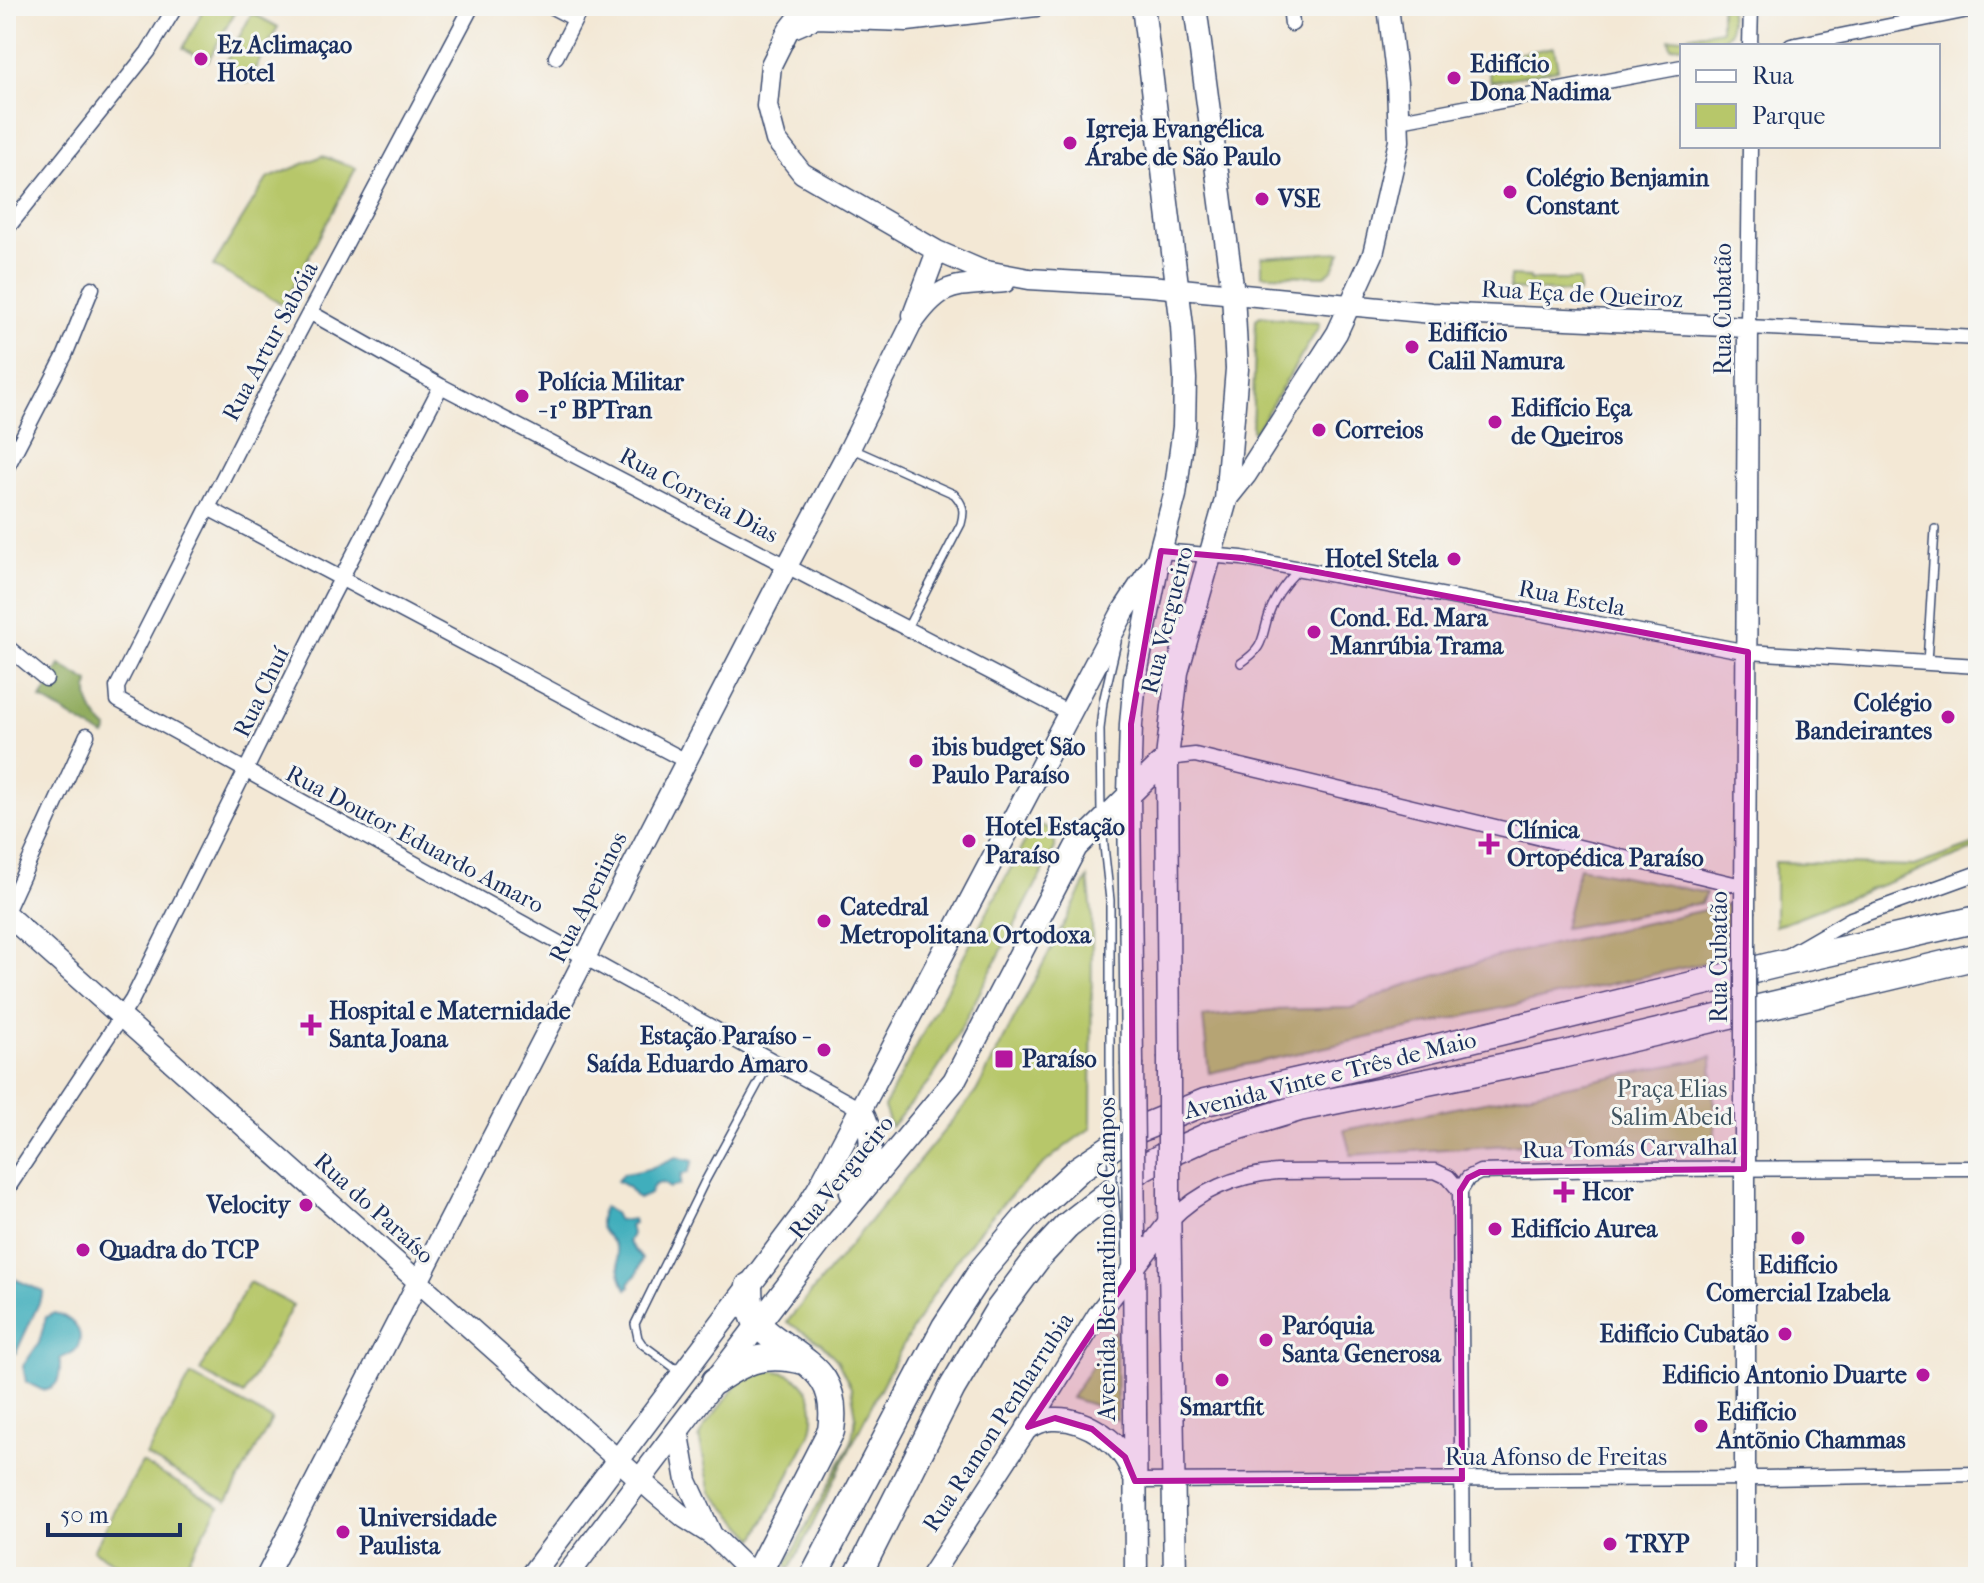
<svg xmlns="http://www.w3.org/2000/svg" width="1984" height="1583" font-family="'IM FELL French Canon',serif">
	<rect width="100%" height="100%" fill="#f6f6f2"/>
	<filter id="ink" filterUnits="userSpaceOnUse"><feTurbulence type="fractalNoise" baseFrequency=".0125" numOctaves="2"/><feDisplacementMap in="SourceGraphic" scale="16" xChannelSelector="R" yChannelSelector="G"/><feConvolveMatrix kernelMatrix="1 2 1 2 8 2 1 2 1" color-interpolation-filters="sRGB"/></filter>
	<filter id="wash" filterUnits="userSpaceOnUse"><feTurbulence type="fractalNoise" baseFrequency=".006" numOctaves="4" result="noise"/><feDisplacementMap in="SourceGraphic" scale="32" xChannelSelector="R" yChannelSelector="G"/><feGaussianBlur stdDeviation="1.8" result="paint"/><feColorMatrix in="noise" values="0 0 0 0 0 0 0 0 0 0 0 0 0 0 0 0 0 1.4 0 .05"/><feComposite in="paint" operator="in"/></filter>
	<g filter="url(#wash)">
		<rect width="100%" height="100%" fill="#f3e8d5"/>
		<path fill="#b7c76a" stroke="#697b64" stroke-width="2" d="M205,6h33l-30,55 -25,-13z
			M1721,6h9v25l-8,9 -51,7 -2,-8 52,-9z
			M252,13l26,14 -31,56 -25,-14z
			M1554,47l4,22 -67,13 -5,-22z
			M322,156l34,12 -73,137 -70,-39 54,-87z
			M1341,252l-8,17 -8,7 -63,-1v-18z
			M1510,276l20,1v3h49v13l-69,-4z
			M1260,316l59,7v4l-64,105 -3,-1 4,-112z
			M1034,824c15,1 22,9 21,24l-108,207 -16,25 -40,47 -7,-20z
			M1978,843v5l-203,78v-64l139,4z
			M1579,867l127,26 -5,10 -137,25z
			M1088,878l4,35 -1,215c-159,106 -215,280 -301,440l-4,-3 65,-122 5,-27 -5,-28 -14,-28 -16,-17 -34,-21 189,-230z
			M1731,904l-4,54 -518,115 -6,-56 71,-7 77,-2 49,-21 95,-30z
			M1712,1057l3,81 -35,3h-109l-220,14 -7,-25z
			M249,1282l44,23 -49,90 -44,-24z
			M1116,1329l1,91 -21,-14 -25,-8z
			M766,1370c40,1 54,30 44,65l-55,104 -44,-47 -12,-55 5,-10 36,-46 10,-6z
			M191,1375l81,45 -45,81 -81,-45z
			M142,1463l77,43 -40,71h-38l-48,-27z"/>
		<path fill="#91ac5e" stroke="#566e5e" stroke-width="2" d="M60,665l29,17c-4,19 5,35 19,47l-3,7c-24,-11 -41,-25 -64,-37z"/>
		<path fill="#3faebc" stroke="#2d6e8d" stroke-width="2" d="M676,1157l17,4 -5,11 -7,3 -1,10 -11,3 -4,-4c-9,-3 -13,2 -15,10l-12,5 -10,-12 -11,-6 6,-7c25,-4 30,-6 53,-17z
			M604,1207l10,6 4,8 15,-2 1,4 -4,2 2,9 -4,8 14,17 -5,15 -8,9 1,4 -3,2c-9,-14 -7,-23 -10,-37 -4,-21 -26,-16 -13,-45z
			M10,1277l34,15 -28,61 -10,-5v-63z
			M54,1313c15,3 33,18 23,35 -3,6 -11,7 -17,11 0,16 1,29 -18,31l-16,-8 -3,-16 16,-23 7,-26z"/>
	</g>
	<g filter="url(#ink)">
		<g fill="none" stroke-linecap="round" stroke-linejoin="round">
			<g stroke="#3b4b70" stroke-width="10">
				<path id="lane" d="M1900,6l3,17
					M853,449l101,45c9,10 11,16 7,30l-54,104
					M1241,663c24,-16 20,-24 28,-49 5,-16 17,-32 29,-44
					M1927,663l8,-134
					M1101,815l-1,-86 3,-27 14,-60
					M1102,828l8,72v169
					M680,1372l-38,-28 -4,-6 -3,-14 69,-141 67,-123"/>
			</g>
			<g stroke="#3b4b70" stroke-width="17">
				<path id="street" d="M472,6l-219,413 -136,268 1,13 742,409
					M550,6l25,13
					M1290,6l2,18
					M1750,46l1,-40
					M1791,46l187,-38
					M556,57l26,-51
					M1400,120l282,-53
					M1750,146l-2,181 230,11
					M6,230l142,-178 28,-46
					M311,313l130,73 628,327
					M6,469l59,-114 27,-67
					M208,508l478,253
					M1161,551l81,7 506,94 230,14
					M6,646l40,33
					M1167,758l28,-3 551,132
					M6,912l81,-177
					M1792,953l59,-34 127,-46
					M6,1191l126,-191 199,-402 110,-212
					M1460,1191l8,-13 12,-6 131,-3 367,-1
					M1460,1191l3,386
					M1170,1221c30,-31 65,-45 107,-49l158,-1 13,6 12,14
					M1135,1481l629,-3 214,-4"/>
			</g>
			<g stroke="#3b4b70" stroke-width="23">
				<path id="secondary" d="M812,6l-10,7 -14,18 -17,34 -4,41 9,34 26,33 135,78 44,19 48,9 121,7 282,27 316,14 -3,584
					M795,27l21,-9 91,3 129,-15
					M913,315l24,-64
					M1226,500l20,-25 91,-142 36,-79 26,-113 -2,-58 -9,-77
					M6,914l649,579 30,25 27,17 43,42
					M1745,1066v511
					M678,1429l9,52 25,54
					M266,1577l512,-994 72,-135 61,-123c32,-46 43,-38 94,-43
					M930,1577l98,-150 71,-114 71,-92"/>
			</g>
			<g stroke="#3b4b70" stroke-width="25">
				<path id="primary" d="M1169,1056l-2,-298 10,-86 49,-172 11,-131 -4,-76 -38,-287
					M1132,1063l-3,-269 2,-70 4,-45 21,-107
					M851,1192c16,-34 30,-46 9,-83
					M1169,1199l6,378
					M1134,1238l2,339
					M1028,1427c9,-4 15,-8 25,-8 32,-2 72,25 80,56
					M530,1577l271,-360 18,-29 304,-576 35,-53 17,-64 9,-68 1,-48 -3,-53 -39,-320
					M566,1577l260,-342 128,-154 122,-234 91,-89"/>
			</g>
			<g stroke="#3b4b70" stroke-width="29">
				<path id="highway" d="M749,1286c0,13 1,26 8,37 6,9 17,15 25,21 36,26 56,38 49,87l-75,146
					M715,1381c32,-22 50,-29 89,-20
					M813,1577l132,-250 38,-58 44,-52 52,-48 58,-39 68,-28 111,-25 458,-112 204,-46
					M857,1577l95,-189 45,-76 42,-56 28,-30 76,-59 19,-10 48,-22 89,-27 262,-53 417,-99"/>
			</g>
			<use href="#lane" stroke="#fff" stroke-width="7"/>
			<use href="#street" stroke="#fff" stroke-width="14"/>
			<use href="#secondary" stroke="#fff" stroke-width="20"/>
			<use href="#primary" stroke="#fff" stroke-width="22"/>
			<use href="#highway" stroke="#fff" stroke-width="26"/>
			<g stroke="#3b4b70" stroke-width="10" stroke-linecap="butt">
				<path id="lane-bridge" d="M1110,1069l1,85 7,88"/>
			</g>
			<g stroke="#3b4b70" stroke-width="23" stroke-linecap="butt">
				<path id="secondary-bridge" d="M1745,1066v-155"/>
			</g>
			<g stroke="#3b4b70" stroke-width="25" stroke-linecap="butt">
				<path id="primary-bridge" d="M1132,1063l2,175
					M1169,1199v-143"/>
			</g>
			<use href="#lane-bridge" stroke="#fff" stroke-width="7"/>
			<use href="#secondary-bridge" stroke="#fff" stroke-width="20"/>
			<use href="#primary-bridge" stroke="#fff" stroke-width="22"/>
		</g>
	</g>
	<path fill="#b5179e" fill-opacity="0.2" stroke="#b5179e" stroke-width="6" stroke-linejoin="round" d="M1161,551l81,7 506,94 -4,517 -264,3 -12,6 -8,13 2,288 -327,2 -10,-24 -33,-28 -37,-11 -27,9 105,-157 -2,-546z"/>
	<g fill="#b5179e" stroke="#f6f6f2" stroke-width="3">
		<circle cx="201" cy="59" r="8"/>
		<circle cx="1454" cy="78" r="8"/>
		<circle cx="1070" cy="143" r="8"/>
		<circle cx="1510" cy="192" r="8"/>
		<circle cx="1262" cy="199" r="8"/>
		<circle cx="1412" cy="347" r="8"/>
		<circle cx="522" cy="396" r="8"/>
		<circle cx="1495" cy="422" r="8"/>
		<circle cx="1319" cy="430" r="8"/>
		<circle cx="1454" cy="559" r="8"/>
		<circle cx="1314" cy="632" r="8"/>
		<circle cx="1948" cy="717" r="8"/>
		<circle cx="916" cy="761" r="8"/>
		<circle cx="969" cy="841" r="8"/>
		<path d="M1485 832h8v8h8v8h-8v8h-8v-8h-8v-8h8z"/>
		<circle cx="824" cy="921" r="8"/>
		<path d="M307 1013h8v8h8v8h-8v8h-8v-8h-8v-8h8z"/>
		<circle cx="824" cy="1050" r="8"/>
		<rect x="994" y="1049" width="20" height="20" rx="4"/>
		<path d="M1560 1180h8v8h8v8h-8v8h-8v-8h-8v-8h8z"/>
		<circle cx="306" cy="1205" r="8"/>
		<circle cx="1495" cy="1229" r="8"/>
		<circle cx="1798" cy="1238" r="8"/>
		<circle cx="83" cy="1250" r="8"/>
		<circle cx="1785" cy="1334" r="8"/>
		<circle cx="1266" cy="1340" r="8"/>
		<circle cx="1923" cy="1375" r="8"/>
		<circle cx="1222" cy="1380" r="8"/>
		<circle cx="1701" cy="1426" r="8"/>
		<circle cx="343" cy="1532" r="8"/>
		<circle cx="1610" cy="1544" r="8"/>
	</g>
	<g text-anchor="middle" stroke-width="6" stroke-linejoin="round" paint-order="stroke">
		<g font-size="24" font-weight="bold" fill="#1b2f5e" stroke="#f6f6f2" text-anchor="start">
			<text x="217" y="53">Ez Aclimaçao<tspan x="217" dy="28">Hotel</tspan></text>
			<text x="1470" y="72">Edifício<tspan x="1470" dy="28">Dona Nadima</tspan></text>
			<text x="1086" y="137">Igreja Evangélica<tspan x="1086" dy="28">Árabe de São Paulo</tspan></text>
			<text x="1526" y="186">Colégio Benjamin<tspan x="1526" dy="28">Constant</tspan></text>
			<text x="1278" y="207">VSE</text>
			<text x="1428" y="341">Edifício<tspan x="1428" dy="28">Calil Namura</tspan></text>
			<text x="538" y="390">Polícia Militar<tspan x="538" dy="28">- 1º BPTran</tspan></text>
			<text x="1511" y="416">Edifício Eça<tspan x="1511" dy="28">de Queiros</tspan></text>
			<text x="1335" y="438">Correios</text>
			<text x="1438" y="567" text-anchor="end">Hotel Stela</text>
			<text x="1330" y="626">Cond. Ed. Mara<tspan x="1330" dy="28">Manrúbia Trama</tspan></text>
			<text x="1932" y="711" text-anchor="end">Colégio<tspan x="1932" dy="28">Bandeirantes</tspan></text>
			<text x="932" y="755">ibis budget São<tspan x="932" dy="28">Paulo Paraíso</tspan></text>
			<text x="985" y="835">Hotel Estação<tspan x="985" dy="28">Paraíso</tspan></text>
			<text x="1507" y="838">Clínica<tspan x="1507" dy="28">Ortopédica Paraíso</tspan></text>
			<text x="840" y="915">Catedral<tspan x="840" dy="28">Metropolitana Ortodoxa</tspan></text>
			<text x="329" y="1019">Hospital e Maternidade<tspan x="329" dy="28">Santa Joana</tspan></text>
			<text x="808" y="1044" text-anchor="end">Estação Paraíso -<tspan x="808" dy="28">Saída Eduardo Amaro</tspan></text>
			<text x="1022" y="1067">Paraíso</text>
			<text x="1582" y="1200">Hcor</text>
			<text x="290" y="1213" text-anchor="end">Velocity</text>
			<text x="1511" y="1237">Edifício Aurea</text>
			<text x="99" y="1258">Quadra do TCP</text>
			<text x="1798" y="1273" text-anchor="middle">Edifício<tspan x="1798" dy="28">Comercial Izabela</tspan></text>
			<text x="1282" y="1334">Paróquia<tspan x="1282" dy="28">Santa Generosa</tspan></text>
			<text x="1769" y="1342" text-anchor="end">Edifício Cubatão</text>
			<text x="1907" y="1383" text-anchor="end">Edificio Antonio Duarte</text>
			<text x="1222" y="1415" text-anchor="middle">Smartfit</text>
			<text x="1717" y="1420">Edifício<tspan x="1717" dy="28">Antõnio Chammas</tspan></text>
			<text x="359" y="1526">Universidade<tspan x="359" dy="28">Paulista</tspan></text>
			<text x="1626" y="1552">TRYP</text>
		</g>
		<g font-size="24" fill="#1b2f5e" stroke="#f6f6f2">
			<text transform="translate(1582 294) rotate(3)" y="8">Rua Eça de Queiroz</text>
			<text transform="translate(1723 309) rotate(-90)" y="8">Rua Cubatão</text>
			<text transform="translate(270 341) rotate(-62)" y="8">Rua Artur Sabóia</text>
			<text transform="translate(699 495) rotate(28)" y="8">Rua Correia Dias</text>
			<text transform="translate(1572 598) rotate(11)" y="8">Rua Estela</text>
			<text transform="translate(1167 620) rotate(-76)" y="8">Rua Vergueiro</text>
			<text transform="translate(261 692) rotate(-64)" y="8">Rua Chuí</text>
			<text transform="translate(415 839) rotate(28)" y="8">Rua Doutor Eduardo Amaro</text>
			<text transform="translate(588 897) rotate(-63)" y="8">Rua Apeninos</text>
			<text transform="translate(1719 957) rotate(-90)" y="8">Rua Cubatão</text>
			<text transform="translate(1330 1075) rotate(-14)" y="8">Avenida Vinte e Três de Maio</text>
			<text transform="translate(1630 1148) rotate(-1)" y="8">Rua Tomás Carvalhal</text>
			<text transform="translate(841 1177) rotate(-51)" y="8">Rua Vergueiro</text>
			<text transform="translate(374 1208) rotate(42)" y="8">Rua do Paraíso</text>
			<text transform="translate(1107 1259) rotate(-90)" y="8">Avenida Bernardino de Campos</text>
			<text transform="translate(998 1422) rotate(-57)" y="8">Rua Ramon Penharrubia</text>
			<text x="1556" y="1465">Rua Afonso de Freitas</text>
		</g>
		<g font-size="24" fill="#425561" stroke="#f6f6f2">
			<text x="1672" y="1097">Praça Elias<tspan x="1672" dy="28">Salim Abeid</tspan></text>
		</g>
	</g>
	<rect width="1984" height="1583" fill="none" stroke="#f6f6f2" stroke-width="32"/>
	<rect x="1680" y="44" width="260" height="104" fill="#f6f6f2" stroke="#9ea6b7" stroke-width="2"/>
	<rect x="1696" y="70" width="40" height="12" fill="#ffffff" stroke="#9ea6b7" stroke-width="2"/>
	<text x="1752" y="84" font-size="24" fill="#1b2f5e">Rua</text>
	<rect x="1696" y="104" width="40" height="24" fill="#b7c76a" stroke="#9ea6b7" stroke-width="2"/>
	<text x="1752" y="124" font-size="24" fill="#1b2f5e">Parque</text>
	<path d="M48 1523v12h132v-12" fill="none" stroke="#1b2f5e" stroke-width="4"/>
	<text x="60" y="1523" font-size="24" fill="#1b2f5e" stroke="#f6f6f2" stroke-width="6" paint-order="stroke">50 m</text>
</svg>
